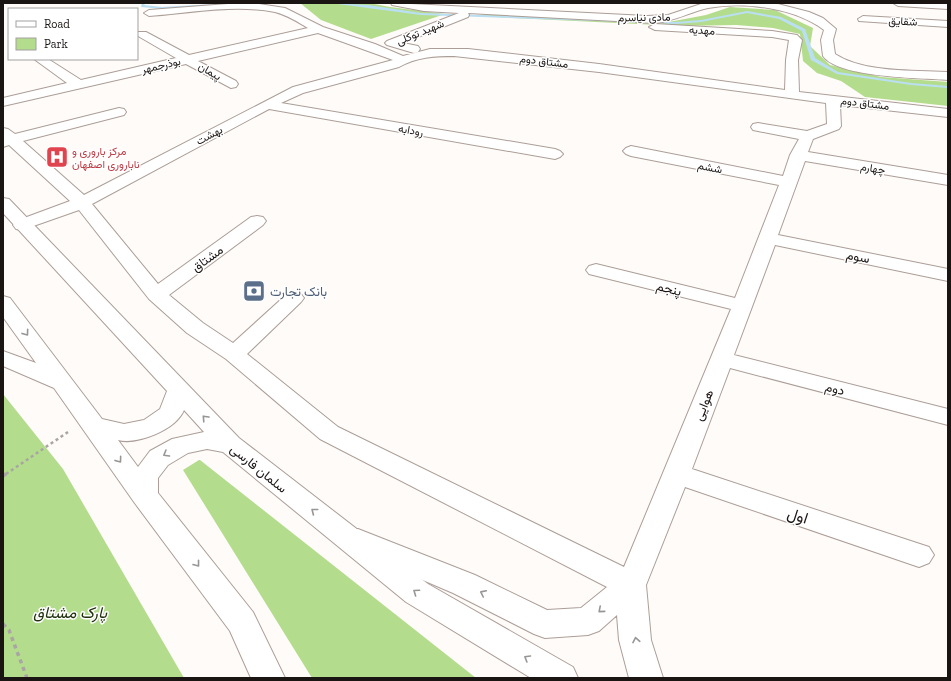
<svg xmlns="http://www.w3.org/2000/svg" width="951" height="681" font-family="'Zilla Slab',Vazirmatn,serif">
	<rect width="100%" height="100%" fill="#fefbf9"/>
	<path fill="#b4dc8d" d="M300,3h69l21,4 55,7 -74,25 -50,-19z
		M730,7l45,3 38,18 -3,18 20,19 51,12 67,5v24l-83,-9 -24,-16 -24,-8 -14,-12 -3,-27 -27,-6 -37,-3 -57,1 -207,-10 14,-2 172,10 48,-9z
		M3,394l60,75 121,209h-181z
		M199,460h1l276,218h-164l-129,-208z"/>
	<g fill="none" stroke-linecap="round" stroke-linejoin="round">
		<path fill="#badff3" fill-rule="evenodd" d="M142,3h4l-2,2 18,2 71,-4 -71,6 -21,-2z
			M330,3l38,2 53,8 202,7 2,1 -2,1 -202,-7z
			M747,11l34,6 24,12 10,29 23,14 73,11 37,3v2l-37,-3 -74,-11 -26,-14 -9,-29 -23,-12 -32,-6 -46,9 -25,2 -28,-1 -2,-1 2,-1 28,1 25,-2z"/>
		<g stroke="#ac9e97" stroke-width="2">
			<path id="street" d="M391,3l256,13 21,-1 36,-12h70l35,9 14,6 13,11 -3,11 2,14c29,19 79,16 113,18v8c-26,-2 -110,-2 -125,-24l-2,-16 3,-10c-29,-22 -80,-29 -116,-22 -19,4 -34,14 -54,15l-186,-10 1,2 -1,2 -65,26 15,3 2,3 -2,3 -4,1 -27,-8 -2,-2 2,-2 72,-28 -35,-2 -32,-6z
				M893,3h55v6l-50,-3z
				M228,4h31l26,4 38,19 52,17 28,12 27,-7h38l131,15 186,26 1,-30 3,-20 -17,-3 -117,-7 -6,-3 6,-3 117,7 25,4 5,5 -4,20 1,32 149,17v8l-108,-12 1,21 -2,3 -26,10 -5,13 140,23v10l-143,-24 -27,74 170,34v12l-173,-36 -41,110 214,54v16l-218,-57 -38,101 237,78 5,8 -5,8 -10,4 -234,-80 -39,98 5,55 12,38h-34l-10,-38 -2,-25 -18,16 -11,4 -43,3 -11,-4 -81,-41 -105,-45 -4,-8 4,-8 10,-3 117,46 72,35 34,-2 26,-21 -287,-148 -94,-80 -39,-26 -38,-34 -70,-89 -57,20 -6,-1 -3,-4 3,-4 54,-20 -61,-56 -6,2v-19l5,1 7,5 104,-26 5,1 2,3 -2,3 -101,26 61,54 209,-108 100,-27 -75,-27 -120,28 38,20 2,3 -2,3 -5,1 -45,-24 -183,42v-8l64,-15 -33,-24h14l33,21 95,-22 -38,-22v-4h8l43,23 119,-27c-10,-6 -21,-13 -33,-16 -41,-8 -85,1 -126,4l-5,-3 5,-3zM454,56l145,16 227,31 1,21 -20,7 -49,-8 -5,1 -2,3 2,3 5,1 41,8 -9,16 -7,21 -152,-30 -5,2 -3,3 3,3 5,2 148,29 -44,113 -139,-34 -7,2 -3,4 3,4 142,35 -107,258 -286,-140 -91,-73 54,-52 3,-4 -3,-4 -7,-2 -7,2 -54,49 -30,-20 -34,-28 94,-70 3,-4 -3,-4 -6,-1 -6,1 -93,67 -66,-80 177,-95 286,50 5,-2 3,-3 -3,-3 -5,-2 -274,-46 22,-10 96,-26c17,-10 36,-11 55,-11z
				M863,16l85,5v6l-89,-6 -1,-2z"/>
		</g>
		<g stroke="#ac9e97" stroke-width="2">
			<path id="primary" d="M3,198l6,1 230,239 189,146 145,83 5,11h-47l-125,-76 -183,-150 -16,-3 -19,4 -20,12 -10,13v15l95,119 32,66h-34l-21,-47 -96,-129 -80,-114 -51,-22v-15l33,12 -33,-46v-21l7,2 92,121 22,5 20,-4 16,-11 7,-18 -164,-178zM184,410l20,22 -32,7 -22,12 -12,16 -20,-27c19,5 58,-10 66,-30z"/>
		</g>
		<path stroke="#a9a5a3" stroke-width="2.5" stroke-dasharray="3 3" stroke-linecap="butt" d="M6,474l62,-42"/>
		<path stroke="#a9a5a3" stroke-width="3.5" stroke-dasharray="4 4" stroke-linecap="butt" d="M3,476l4,-3
			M3,624l6,6 18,48"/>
		<use href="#street" fill="#fff" fill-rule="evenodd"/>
		<use href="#primary" fill="#fff" fill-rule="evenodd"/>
	</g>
	<defs><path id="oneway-chevron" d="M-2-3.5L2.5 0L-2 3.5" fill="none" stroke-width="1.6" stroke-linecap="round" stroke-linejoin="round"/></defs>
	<g stroke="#989695">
		<use href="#oneway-chevron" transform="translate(26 333) rotate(54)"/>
		<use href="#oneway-chevron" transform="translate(205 418) rotate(-133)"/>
		<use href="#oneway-chevron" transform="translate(166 454) rotate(150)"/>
		<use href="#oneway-chevron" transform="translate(119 460) rotate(54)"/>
		<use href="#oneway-chevron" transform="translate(314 511) rotate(-142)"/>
		<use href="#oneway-chevron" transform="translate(197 564) rotate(52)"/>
		<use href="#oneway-chevron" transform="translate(416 592) rotate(-145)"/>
		<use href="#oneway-chevron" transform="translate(483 593) rotate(-154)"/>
		<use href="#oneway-chevron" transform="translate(601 610) rotate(139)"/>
		<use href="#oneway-chevron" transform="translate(636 640) rotate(-101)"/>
		<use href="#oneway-chevron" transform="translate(527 658) rotate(-149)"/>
	</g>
	<defs>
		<g id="hospital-square" transform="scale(1.15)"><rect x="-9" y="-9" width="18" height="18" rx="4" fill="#e0444e" stroke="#fff"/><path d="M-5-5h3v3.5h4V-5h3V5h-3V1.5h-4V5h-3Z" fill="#fff"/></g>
		<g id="bank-square" transform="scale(1.15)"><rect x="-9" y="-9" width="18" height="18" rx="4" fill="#5c6f8a" stroke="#fff"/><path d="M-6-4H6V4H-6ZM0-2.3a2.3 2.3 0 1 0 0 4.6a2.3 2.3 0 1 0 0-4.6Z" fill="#fff"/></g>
	</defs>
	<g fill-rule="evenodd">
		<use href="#hospital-square" x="57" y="157"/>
		<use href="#bank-square" x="254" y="291"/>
	</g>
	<g text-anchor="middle" stroke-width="3" stroke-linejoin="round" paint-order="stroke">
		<g font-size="11" fill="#1a1513" stroke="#fff">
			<text transform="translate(644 17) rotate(-1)" y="4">مادی نیاسرم</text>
			<text transform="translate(903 21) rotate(3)" y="4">شقایق</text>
			<text transform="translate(702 30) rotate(3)" y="4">مهدیه</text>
			<text transform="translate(420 32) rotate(-22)" y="4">شهید توکلی</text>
			<text transform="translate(544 61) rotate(7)" y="4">مشتاق دوم</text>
			<text transform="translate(161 65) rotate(-13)" y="4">بوذرجمهر</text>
			<text transform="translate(210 71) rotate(30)" y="4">پیمان</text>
			<text transform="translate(865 103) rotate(7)" y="4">مشتاق دوم</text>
			<text transform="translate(411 130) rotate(10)" y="4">رودابه</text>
			<text transform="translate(209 135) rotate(-28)" y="4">بهشت</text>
			<text transform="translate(710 167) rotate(11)" y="4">ششم</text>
			<text transform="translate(873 168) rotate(9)" y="4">چهارم</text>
		</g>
		<g font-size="11" fill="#be3a42" stroke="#fff" text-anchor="start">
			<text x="72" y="155">مرکز باروری و<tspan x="72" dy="13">ناباروری اصفهان</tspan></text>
		</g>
		<g font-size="13" fill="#1a1513" stroke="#fff">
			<text transform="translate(858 256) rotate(11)" y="5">سوم</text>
			<text transform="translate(207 258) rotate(-36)" y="5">مشتاق</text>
			<text transform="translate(669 288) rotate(14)" y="5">پنجم</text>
			<text transform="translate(835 388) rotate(14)" y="5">دوم</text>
			<text transform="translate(703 405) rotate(-68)" y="5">هوایی</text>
			<text transform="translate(259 468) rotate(39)" y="5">سلمان فارسی</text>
		</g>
		<g font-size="13" fill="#4e5e75" stroke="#fff" text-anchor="start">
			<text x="270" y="296">بانک تجارت</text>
		</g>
		<g font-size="16" fill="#1a1513" stroke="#fff">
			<text transform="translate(798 515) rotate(18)" y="6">اول</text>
		</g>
		<g font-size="16" font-style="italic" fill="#21310f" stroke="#fff">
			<text x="70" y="618">پارک مشتاق</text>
		</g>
	</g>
	<rect width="951" height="681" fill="none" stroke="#1a1513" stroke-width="8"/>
	<rect x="8" y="8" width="130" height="52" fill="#ffffff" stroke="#a3a1a1"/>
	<rect x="16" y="21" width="20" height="6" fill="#ffffff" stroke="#a3a1a1"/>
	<text x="44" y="28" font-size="12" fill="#1a1513">Road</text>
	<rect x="16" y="38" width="20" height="12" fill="#b4dc8d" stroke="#a3a1a1"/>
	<text x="44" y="48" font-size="12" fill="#1a1513">Park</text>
</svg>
